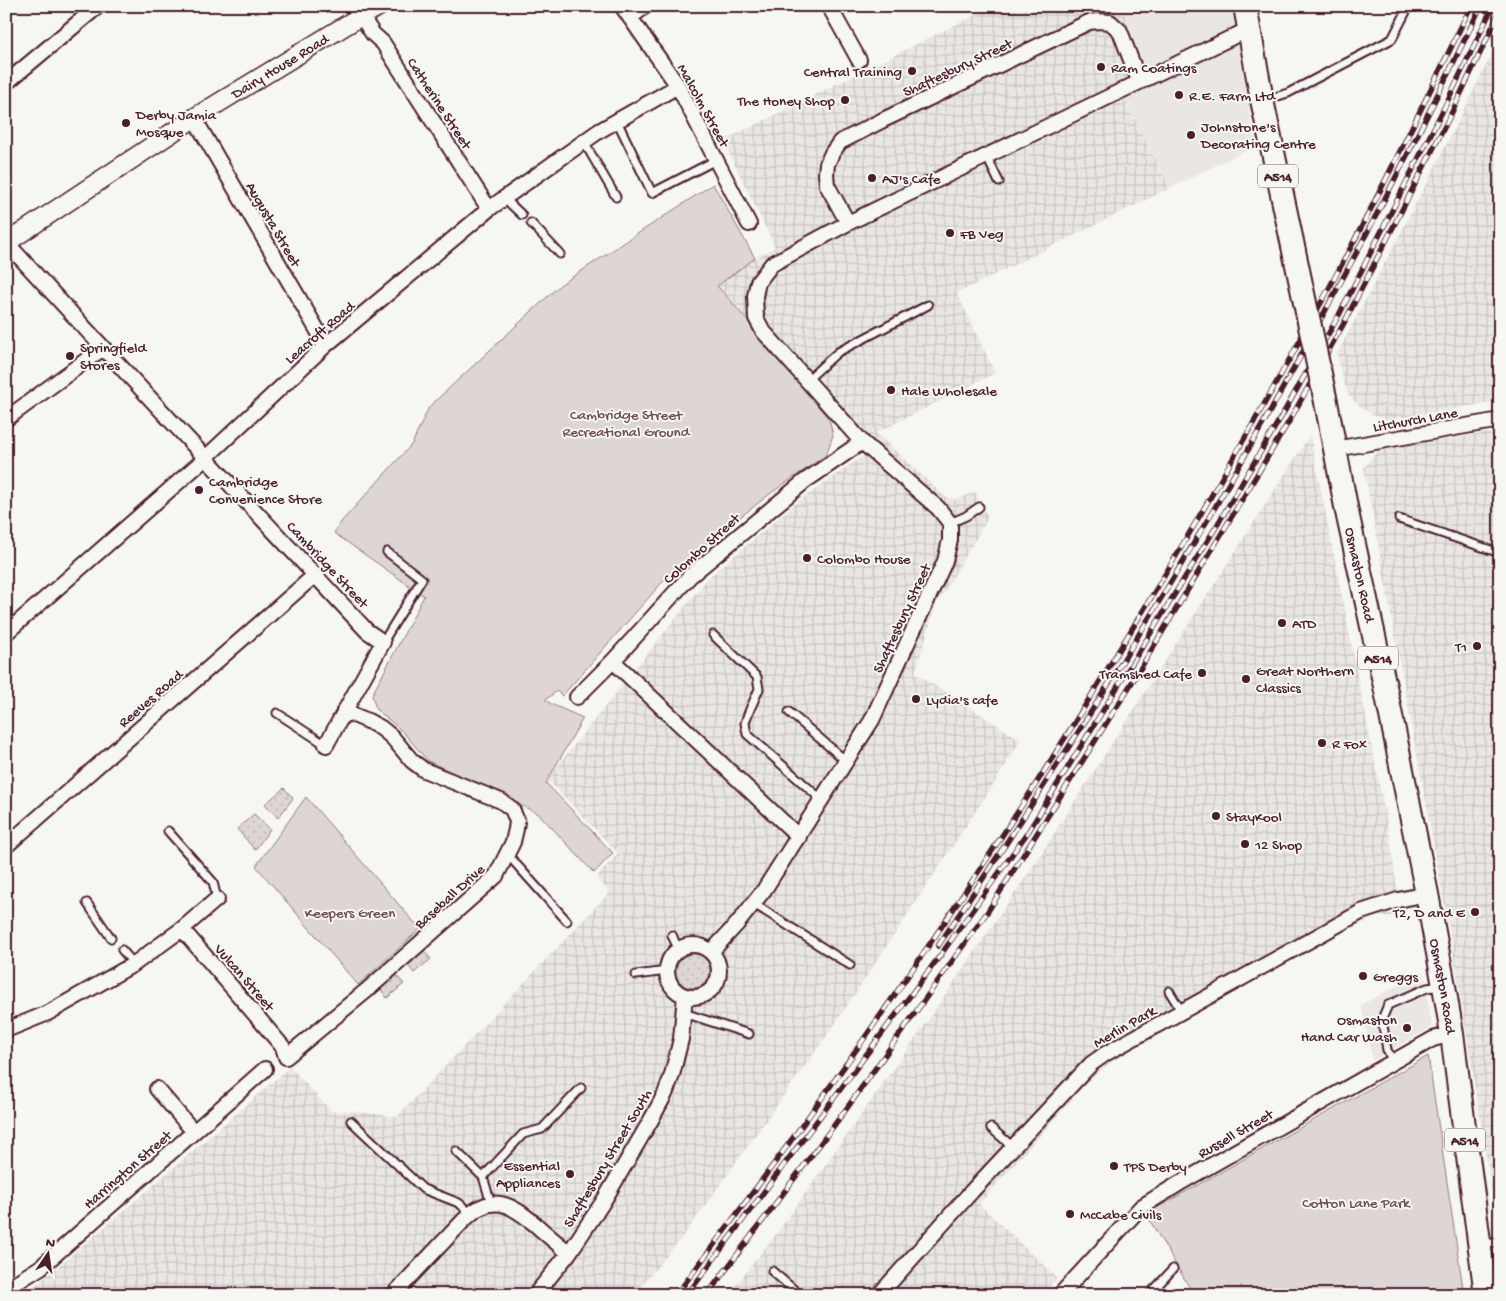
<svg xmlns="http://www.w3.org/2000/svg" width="1506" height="1301" font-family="'Gochi Hand',sans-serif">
	<defs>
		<pattern id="industrial-grid" width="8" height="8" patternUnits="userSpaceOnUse" patternTransform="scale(1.25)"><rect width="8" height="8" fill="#e9e6e3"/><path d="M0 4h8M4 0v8" fill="none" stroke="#c9c5c3"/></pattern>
		<pattern id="grass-dots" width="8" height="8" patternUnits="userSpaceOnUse" patternTransform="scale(1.25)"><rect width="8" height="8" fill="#ddd6d5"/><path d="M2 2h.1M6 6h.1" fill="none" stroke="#bfb7b7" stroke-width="1.8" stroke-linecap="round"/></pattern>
	</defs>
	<rect width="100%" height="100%" fill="#f6f6f2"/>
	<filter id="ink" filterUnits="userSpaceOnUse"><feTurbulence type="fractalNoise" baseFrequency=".02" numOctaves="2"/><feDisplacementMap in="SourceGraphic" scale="10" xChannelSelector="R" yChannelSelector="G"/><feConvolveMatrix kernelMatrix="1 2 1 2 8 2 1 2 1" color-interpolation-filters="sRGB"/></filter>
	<g filter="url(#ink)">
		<path fill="#e9e6e3" d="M1120,6h112l23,140 -85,42 -46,-90z
			M1423,972l9,55 -59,33 -12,-55z"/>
		<path fill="url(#industrial-grid)" d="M993,6h127l5,10 23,70 -24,13 46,89 -213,105 38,80 -119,60 68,63 11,4 20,-8 13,26 -53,89 -20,66 106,67 -26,42 -160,242 -148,207 -53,64h-610l81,-68 185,-160 42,45 18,-1 47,6 213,-225 -14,-14 22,-25 -71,-74 160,-200 89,-76 70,-49 -149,-168 38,-28 20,-11 -52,-106z
			M1500,38v363l-113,19 -16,-6 -14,-10 -9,-10 -7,-21 -4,-19 94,-179z
			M1500,431v811l-48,-298 -88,-476 14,-18z
			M1310,435l81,409 5,40 8,31 -28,2 -38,17 -222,124 -28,23 -109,123 78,74 -15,17h-314l49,-62 145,-204 114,-167z"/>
		<path fill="url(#grass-dots)" stroke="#947a80" d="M284,788l9,10 -15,20 -13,-14z
			M254,814l16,15 -15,21 -18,-21z
			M423,950l8,9 -17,14 -7,-9z
			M676 971a17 17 0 1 1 34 0a17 17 0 1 1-34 0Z
			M396,975l8,9 -17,14 -7,-10z"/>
		<path fill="#ddd6d5" stroke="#947a80" d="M713,184l42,74 -38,28 15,16v1l23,26 -1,1 75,89 4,16 -7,20 -55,38 -98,77 -111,126 -5,-5 -12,9 8,5 30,13 -37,65 67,70 -19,20 -55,-59 -111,-53 -26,-30 -26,-22 -4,-14 52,-99 -90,-63 8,-12 70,-77 17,-37 131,-122z
			M306,797l114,132 -62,56 -102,-119z
			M1428,1056l36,239h-270l-48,-81z"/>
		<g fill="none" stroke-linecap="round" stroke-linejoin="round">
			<g stroke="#4a1f2b" stroke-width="11">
				<path id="service" d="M1265,100l23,-7 104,-54 17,-33
					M617,121l35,72 64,-33
					M584,142l32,55
					M986,155l13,27
					M504,198l18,17
					M531,223l29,31
					M807,380l31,-28 90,-47
					M1399,519l101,34
					M950,523l16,-7 13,-9
					M713,635l44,42 2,12 -11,25 -3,9 2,11 75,66
					M383,642l39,-63 -35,-27
					M789,712l57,49
					M277,713l49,32
					M168,831l45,51 4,17
					M508,855l59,66
					M87,903l24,35
					M754,904l96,61
					M672,935l6,14
					M122,950l12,14
					M636,975l31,-4
					M1169,991l13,21
					M684,1013l65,21
					M1393,1061l-6,-11 -5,-31 6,-14 39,-17 14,-2
					M351,1121l72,68 36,14 11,10
					M991,1128l22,19
					M456,1151l27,26 8,26
					M483,1177l40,-43 19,-5 39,-41
					M1483,1244l17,-2
					M772,1271l28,24
					M1154,1289l7,6
					M1149,1295l24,-26"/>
			</g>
			<g stroke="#4a1f2b" stroke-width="18">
				<path id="minor" d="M622,6l56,80 71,138
					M829,6l30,54
					M361,16l12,18 10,9 106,166
					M630,18l15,-12
					M6,83l92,-77
					M194,118l132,227
					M848,223l-21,-38 -1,-11 1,-10 5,-11 8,-11 43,-22 206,-98 9,-1 12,1 10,9 19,50
					M6,242c119,131 241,260 361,389l16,11 -57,103
					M6,419l97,-71
					M1335,449l165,-29
					M6,633l193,-169 127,-119 163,-136 110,-78 79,-45
					M613,661l186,176
					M577,697l36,-36 77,-85 115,-95 57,-39
					M6,846l309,-271
					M182,929l101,118 3,10 80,-66 130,-115 17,-34 3,-13 1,-8 -5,-12 -11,-8 -77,-31 -12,-9 -20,-24 -11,-9 -13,-7 -24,-10
					M667 971a26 26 0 1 1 52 0a26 26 0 1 1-52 0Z
					M711,952l26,-28 27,-34 108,-170 73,-159 5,-21v-17l-12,-15 -76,-66 -99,-111 -7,-13 -1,-22 3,-14 14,-18 76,-41 401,-194
					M6,1030l42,-17 86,-49 48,-35 35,-30
					M157,1089l37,43
					M6,1289l35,-22 224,-198
					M393,1295l72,-76c27,-27 46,-15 71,6 11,10 22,19 33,28
					M535,1295l34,-42 34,-51 48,-82 14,-26 7,-19 9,-36 4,-43
					M879,1295l93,-104 119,-127 14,-10 256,-142 37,-12 29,-6
					M1060,1295l81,-88 39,-24 253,-144 19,-5"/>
			</g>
			<g stroke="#4a1f2b" stroke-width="21">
				<g id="tertiary">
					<path id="s1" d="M6,243l188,-125 167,-102 19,-10"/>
				</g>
			</g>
			<g stroke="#4a1f2b" stroke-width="26">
				<g id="primary">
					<path d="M1245,6l17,94 32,151"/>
					<path id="s2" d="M1326,402l21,110 39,179 41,203 17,92 8,48 34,261"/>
				</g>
			</g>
			<use href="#service" stroke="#f6f6f2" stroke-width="7"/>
			<use href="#minor" stroke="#f6f6f2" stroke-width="14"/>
			<use href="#tertiary" stroke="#f6f6f2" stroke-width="18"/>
			<use href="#primary" stroke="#f6f6f2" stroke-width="22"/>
			<g stroke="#4a1f2b" stroke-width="5.5">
				<path id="rail" d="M938,946c59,-88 117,-176 173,-266 135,-217 259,-443 370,-674
					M676,1295c117,-154 230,-311 335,-473 52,-78 100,-159 149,-239 57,-96 113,-193 167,-291 51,-94 98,-190 144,-286
					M687,1295l255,-342 86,-121 188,-305 68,-115 55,-97 106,-209 48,-100
					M707,1295l140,-187 141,-197 143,-227 160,-266 53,-95 108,-211 48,-101"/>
			</g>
			<use href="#rail" stroke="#f6f6f2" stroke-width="4" stroke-dasharray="11" stroke-linecap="butt"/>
			<g stroke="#4a1f2b" stroke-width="26" stroke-linecap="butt">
				<path id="primary-bridge" d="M1294,251l32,151"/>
			</g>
			<use href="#primary-bridge" stroke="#f6f6f2" stroke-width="22"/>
		</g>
	</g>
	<g fill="#4a1f2b" stroke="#f6f6f2" stroke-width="2">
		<circle cx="1101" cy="67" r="5"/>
		<circle cx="912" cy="71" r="5"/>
		<circle cx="1179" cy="95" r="5"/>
		<circle cx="845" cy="100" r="5"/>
		<circle cx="126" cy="123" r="5"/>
		<circle cx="1191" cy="135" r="5"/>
		<circle cx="872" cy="178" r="5"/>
		<circle cx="950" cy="233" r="5"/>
		<circle cx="70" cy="356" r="5"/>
		<circle cx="891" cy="390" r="5"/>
		<circle cx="199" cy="490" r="5"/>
		<circle cx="807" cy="558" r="5"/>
		<circle cx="1282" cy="623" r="5"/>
		<circle cx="1477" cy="646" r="5"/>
		<circle cx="1202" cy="673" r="5"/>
		<circle cx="1246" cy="679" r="5"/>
		<circle cx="916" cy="699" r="5"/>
		<circle cx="1322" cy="743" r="5"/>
		<circle cx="1216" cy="816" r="5"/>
		<circle cx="1245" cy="844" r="5"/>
		<circle cx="1475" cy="912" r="5"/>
		<circle cx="1363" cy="976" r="5"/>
		<circle cx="1407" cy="1028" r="5"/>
		<circle cx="1114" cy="1166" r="5"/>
		<circle cx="570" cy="1174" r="5"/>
		<circle cx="1070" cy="1214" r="5"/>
	</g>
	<g text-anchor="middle" stroke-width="4" stroke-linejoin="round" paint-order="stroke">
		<g fill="#f6f6f2" stroke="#7e6067" stroke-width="1">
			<rect x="1258" y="164.5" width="40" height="23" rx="4"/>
			<rect x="1358" y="646.5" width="40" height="23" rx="4"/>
			<rect x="1445" y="1128.5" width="40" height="23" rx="4"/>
		</g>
		<g font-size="14" font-weight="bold" fill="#4a1f2b">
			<text x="1278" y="181">A514</text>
			<text x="1378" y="663">A514</text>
			<text x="1465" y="1145">A514</text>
		</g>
		<g font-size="15" fill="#4a1f2b" stroke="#f6f6f2">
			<text dy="5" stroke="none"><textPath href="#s1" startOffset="326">Dairy House Road</textPath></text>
			<text transform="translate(957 67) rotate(-25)" y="5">Shaftesbury Street</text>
			<text transform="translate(440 103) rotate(57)" y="5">Catherine Street</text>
			<text transform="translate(704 105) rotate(61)" y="5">Malcolm Street</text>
			<text transform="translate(274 224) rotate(60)" y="5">Augusta Street</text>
			<text transform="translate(319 332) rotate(-41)" y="5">Leacroft Road</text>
			<text transform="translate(1415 419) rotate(-10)" y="5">Litchurch Lane</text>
			<text transform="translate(701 548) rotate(-42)" y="5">Colombo Street</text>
			<text transform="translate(328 564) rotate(47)" y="5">Cambridge Street</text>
			<text dy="5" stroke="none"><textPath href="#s2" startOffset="176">Osmaston Road</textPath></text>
			<text transform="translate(901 618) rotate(-65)" y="5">Shaftesbury Street</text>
			<text transform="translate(150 698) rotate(-41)" y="5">Reeves Road</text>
			<text transform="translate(449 896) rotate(-42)" y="5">Baseball Drive</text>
			<text transform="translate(245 977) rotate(49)" y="5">Vulcan Street</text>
			<text dy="5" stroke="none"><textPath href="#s2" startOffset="596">Osmaston Road</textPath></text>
			<text transform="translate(1124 1026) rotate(-30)" y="5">Merlin Park</text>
			<text transform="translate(1235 1133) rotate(-30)" y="5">Russell Street</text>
			<text transform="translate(607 1158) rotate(-59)" y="5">Shaftesbury Street South</text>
			<text transform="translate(127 1169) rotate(-41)" y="5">Harrington Street</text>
		</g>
		<g font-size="15" fill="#4a1f2b" stroke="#f6f6f2" text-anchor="start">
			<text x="1111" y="72">Ram Coatings</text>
			<text x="902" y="76" text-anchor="end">Central Training</text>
			<text x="1189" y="100">R.E. Farm Ltd</text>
			<text x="835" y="105" text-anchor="end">The Honey Shop</text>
			<text x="136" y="119">Derby Jamia<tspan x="136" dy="17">Mosque</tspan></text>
			<text x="1201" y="131">Johnstone's<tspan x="1201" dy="17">Decorating Centre</tspan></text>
			<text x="882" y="183">AJ's Cafe</text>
			<text x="960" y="238">FB Veg</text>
			<text x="80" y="352">Springfield<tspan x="80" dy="17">Stores</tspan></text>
			<text x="901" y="395">Hale Wholesale</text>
			<text x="209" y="486">Cambridge<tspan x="209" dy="17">Convenience Store</tspan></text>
			<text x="817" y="563">Colombo House</text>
			<text x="1292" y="628">ATD</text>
			<text x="1467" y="651" text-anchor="end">T1</text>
			<text x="1256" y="675">Great Northern<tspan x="1256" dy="17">Classics</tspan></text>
			<text x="1192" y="678" text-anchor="end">Tramshed Cafe</text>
			<text x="926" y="704">Lydia's cafe</text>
			<text x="1332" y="748">R Fox</text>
			<text x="1226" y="821">StayKool</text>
			<text x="1255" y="849">12 Shop</text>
			<text x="1465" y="917" text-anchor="end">T2, D and E</text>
			<text x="1373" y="981">Greggs</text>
			<text x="1397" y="1024" text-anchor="end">Osmaston<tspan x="1397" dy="17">Hand Car Wash</tspan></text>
			<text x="560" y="1170" text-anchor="end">Essential<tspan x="560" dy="17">Appliances</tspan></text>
			<text x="1124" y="1171">TPS Derby</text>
			<text x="1080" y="1219">McCabe Civils</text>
		</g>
		<g font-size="15" fill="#6f4d56" stroke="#f6f6f2">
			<text x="626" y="419">Cambridge Street<tspan x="626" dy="17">Recreational Ground</tspan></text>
			<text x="350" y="917">Keepers Green</text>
			<text x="1356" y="1207">Cotton Lane Park</text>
		</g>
	</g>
	<rect width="1506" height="1301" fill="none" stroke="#f6f6f2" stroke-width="25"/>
	<rect x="12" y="12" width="1481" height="1276" fill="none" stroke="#4a1f2b" stroke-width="2" filter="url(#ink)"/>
	<g transform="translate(48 1254) rotate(13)" stroke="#f6f6f2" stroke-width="4" paint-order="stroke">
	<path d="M0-4L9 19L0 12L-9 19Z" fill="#4a1f2b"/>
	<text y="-8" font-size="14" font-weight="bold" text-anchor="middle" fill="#4a1f2b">N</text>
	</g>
</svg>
